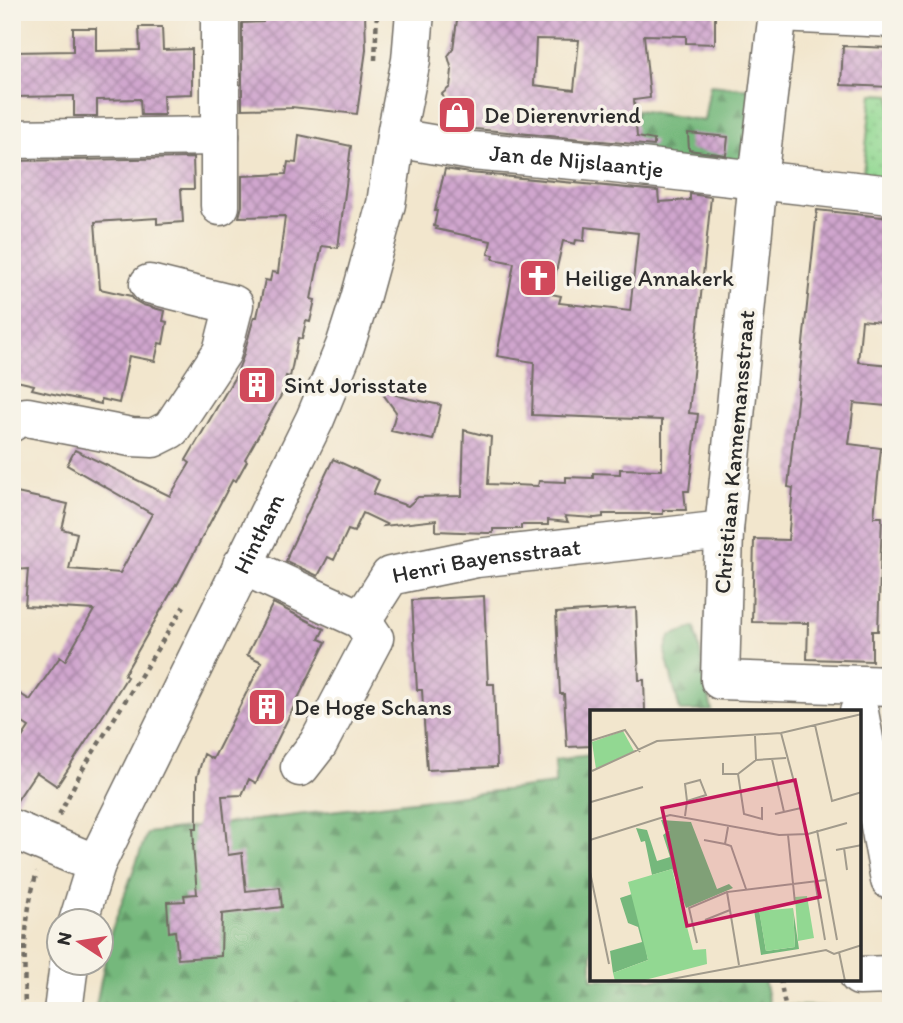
<svg xmlns="http://www.w3.org/2000/svg" width="903" height="1023" font-family="Itim,sans-serif">
	<defs>
		<pattern id="forest-firs" width="22" height="20" patternUnits="userSpaceOnUse" patternTransform="scale(1.75)"><rect width="22" height="20" fill="#75b87c"/><path d="M5 1l3.5 6h-7zM16 11l3.5 6h-7z" fill="#609666"/></pattern>
		<pattern id="park-dots" width="8" height="8" patternUnits="userSpaceOnUse" patternTransform="scale(1.75)"><rect width="8" height="8" fill="#92d892"/><path d="M2 2h.1M6 6h.1" fill="none" stroke="#7eba7e" stroke-width="1.8" stroke-linecap="round"/></pattern>
		<pattern id="building-cross-hatch" width="8" height="8" patternUnits="userSpaceOnUse" patternTransform="scale(1.75)"><rect width="8" height="8" fill="#d0a6ce"/><path d="M0 0l8 8M0 8l8-8" fill="none" stroke="#a987a7"/></pattern>
	</defs>
	<rect width="100%" height="100%" fill="#f7f3e8"/>
	<filter id="ink" filterUnits="userSpaceOnUse"><feTurbulence type="fractalNoise" baseFrequency=".0143" numOctaves="2"/><feDisplacementMap in="SourceGraphic" scale="14" xChannelSelector="R" yChannelSelector="G"/><feConvolveMatrix kernelMatrix="1 2 1 2 8 2 1 2 1" color-interpolation-filters="sRGB"/></filter>
	<filter id="wash" filterUnits="userSpaceOnUse"><feTurbulence type="fractalNoise" baseFrequency=".00686" numOctaves="4" result="noise"/><feDisplacementMap in="SourceGraphic" scale="28" xChannelSelector="R" yChannelSelector="G"/><feGaussianBlur stdDeviation="1.57" result="paint"/><feColorMatrix in="noise" values="0 0 0 0 0 0 0 0 0 0 0 0 0 0 0 0 0 1.4 0 .05"/><feComposite in="paint" operator="in"/></filter>
	<g filter="url(#wash)">
		<rect width="100%" height="100%" fill="#f2e6cd"/>
		<path fill="url(#forest-firs)" stroke="#507254" stroke-width="2" d="M710,85l51,5 -8,85 -125,-14 9,-51 67,11z
			M695,627l17,84h-32l-15,-59 5,-16z
			M591,756l1,223h172l5,26 -39,6h-532l-1,-11 -27,-1 1,12h-76l15,-76 37,-102 408,-49v-24z"/>
		<path fill="url(#park-dots)" stroke="#5e825e" stroke-width="2" d="M872,94l19,1v91l-29,-4z
			M769,1005l122,4v2h-169z"/>
		<g id="blocks">
			<path fill="url(#building-cross-hatch)" fill-rule="evenodd" d="M263,12h102l1,38 -9,64 -65,-7v1l-50,1v-86l21,-1z
				M461,12h254v32l-29,-1v-7l-42,-1 6,63 -16,2 3,37 17,3v6l-179,-17 -29,-6 1,-18 -5,-11 8,-7 2,-17 -4,-14 5,-7 4,-29h2zM536,39l43,1 -5,50 -40,-5z
				M139,27h23l1,23 29,-1v45l-29,1 1,20h-23l-1,-16 -43,1v16h-23v-20l-62,1v-45l61,-1v-23h23v23l44,-1z
				M843,46l48,2v39l-50,-2z
				M688,133l40,4 -2,18 -37,-5z
				M299,135l52,11 -13,102 -16,-2 -11,53 4,1 -5,22 -4,-1 -4,18 -4,-1 -8,39 -4,-1 -4,18 -37,65 2,2 -11,20 -3,-2 -56,106 -1,-1 -52,91 3,2 -23,37 -47,72 -21,-14 -24,36v-55l17,-26 -17,-11v-27l18,11 30,-43 5,4 29,-51 -69,-4 3,-37 -16,1v-78l56,12 -6,25 15,4 -8,36 51,4 32,-59 -85,-49 8,-15 95,46 20,-33 -4,-3 50,-85 7,-18 11,-40h3l8,-37 5,1 2,-9 6,1 7,-57 -46,1 3,-11v-30l44,-2 2,-12 8,1z
				M193,158l1,31h-13l2,33 -26,2v-6l-62,4 5,67 31,7 3,4 9,5 22,6 -2,10 4,1 -4,22 -4,-1 -4,18 -26,-5 -10,47 -18,-4v5l-52,-11 -17,-4 2,-4 -22,-5v-219z
				M445,169l25,4 188,18 1,11 31,-2v-6l21,3 -22,216 9,1 -9,77h-5l2,19h-23v4h-60v3l-8,1 -30,-2 3,6 -20,-2v5h-27v4h-28v4h-7l-50,-2v-11l-52,6 2,-2 -23,-11 -9,19 -6,-2 -14,30 -6,-3 -10,19 -32,-15 2,-5h-1l46,-97 46,21 -6,14 35,12 10,-9 44,-1 2,-66 27,7 -3,47 50,2 1,-5 27,1v-5l27,1v-5l27,1v-5l42,1v-50l-130,-5 2,-53 -37,-6 17,-93 -21,-4 1,-4 -6,-1 3,-13 -55,-12 1,-2 -3,-1 3,-15h-2zM585,227l53,6 -8,78 -71,-8 2,-7 -10,-2 12,-53 12,3 1,-4 8,1z
				M817,210l74,8v105l-29,-3 -4,42 33,3v33h-4l-1,8 -32,-3 -5,41 32,4 -7,69h8l-4,114h-6v30l-65,-2 1,-36 -56,-1 2,-83 34,1 5,-52 -5,-1z
				M380,390l30,9 31,6 -8,35 -42,-9 5,-19z
				M484,596l4,88h6l3,83 -70,3 -5,-80h-5l-5,-90z
				M273,603l51,26 -5,10 7,3 -70,141 -7,-4 -7,16 -20,1 6,59 14,-2 4,38 34,-4 2,20 -60,7 -1,42 -43,3 -3,-28 -6,1 -2,-30 18,-1 -1,-6 13,-1 -4,-50h1l-1,-16h4v-51l7,-23 9,5 49,-97 -15,-7z
				M636,608l3,72h5l1,31h-53v35l-25,1 -3,-53h-4l-4,-81z"/>
		</g>
	</g>
	<g filter="url(#ink)">
		<use href="#blocks" fill-opacity="0" stroke="#716c64" stroke-width="2"/>
		<g fill="none" stroke-linecap="round" stroke-linejoin="round">
			<g stroke="#716c64" stroke-width="41">
				<g id="minor">
					<path d="M220,12v194"/>
					<path d="M778,12l-20,167 -34,351 -4,150 171,6"/>
					<path d="M778,13l113,5"/>
					<path id="s1" d="M396,138l76,13 124,11 295,33"/>
					<path d="M12,139l208,-3"/>
					<path d="M12,422l4,-3 11,-2 104,20 22,1 18,-9 51,-77 12,-47 -85,-21"/>
					<path id="s2" d="M242,565l120,55 28,-44 87,-18 247,-28"/>
					<path d="M859,712l31,168"/>
					<path d="M300,767l18,-23 56,-106 -12,-18"/>
					<path d="M12,829l84,35"/>
					<path id="s3" d="M78,922l18,-58 219,-445 30,-73 15,-47 26,-95 11,-74 14,-70 4,-48"/>
					<path d="M859,976l32,-1"/>
					<path d="M63,1011l6,-47"/>
				</g>
			</g>
			<path stroke="#716c64" stroke-width="4.5" stroke-dasharray="5 5" stroke-linecap="butt" d="M375,60l2,-48
				M59,815l22,-43 103,-166
				M780,979l6,32
				M25,1011c-1,-46 -2,-94 12,-139"/>
			<use href="#minor" stroke="#fff" stroke-width="38"/>
		</g>
	</g>
	<defs>
		<g id="shop-square" transform="scale(2.0125)"><rect x="-9" y="-9" width="18" height="18" rx="4" fill="#d1495b" stroke="#f7f3e8"/><path d="M-5-2.5h2.3a2.7 3.5 0 0 1 5.4 0H5L5.5 6h-11ZM-1.5-2.5h3a1.5 2.3 0 0 0-3 0Z" fill="#fff"/></g>
		<g id="church-square" transform="scale(2.0125)"><rect x="-9" y="-9" width="18" height="18" rx="4" fill="#d1495b" stroke="#f7f3e8"/><path d="M-1.2-6h2.4v3.5h3.3v2.4h-3.3V6h-2.4V-.1h-3.3v-2.4h3.3Z" fill="#fff"/></g>
		<g id="building-square" transform="scale(2.0125)"><rect x="-9" y="-9" width="18" height="18" rx="4" fill="#d1495b" stroke="#f7f3e8"/><path d="M-4-6H4V6H1V3H-1V6H-4ZM-2.5-4.3h1.7v1.8h-1.7ZM.8-4.3h1.7v1.8H.8ZM-2.5-1h1.7V.8h-1.7ZM.8-1h1.7V.8H.8Z" fill="#fff"/></g>
	</defs>
	<g fill-rule="evenodd">
		<use href="#shop-square" x="457" y="115"/>
		<use href="#church-square" x="538" y="278"/>
		<use href="#building-square" x="257" y="385"/>
		<use href="#building-square" x="267" y="707"/>
	</g>
	<g text-anchor="middle" stroke-width="7" stroke-linejoin="round" paint-order="stroke">
		<g font-size="23" fill="#2b2b2b" stroke="#f7f3e8" text-anchor="start">
			<text x="484" y="123">De Dierenvriend</text>
			<text x="565" y="286">Heilige Annakerk</text>
			<text x="284" y="393">Sint Jorisstate</text>
			<text x="294" y="715">De Hoge Schans</text>
		</g>
		<g font-size="23" fill="#2b2b2b" stroke="#f7f3e8">
			<text dy="8" stroke="none"><textPath href="#s1" startOffset="182">Jan de Nijslaantje</textPath></text>
			<text transform="translate(734 452) rotate(-85)" y="8">Christiaan Kannemansstraat</text>
			<text dy="8" stroke="none"><textPath href="#s3" startOffset="429">Hintham</textPath></text>
			<text dy="8" stroke="none"><textPath href="#s2" startOffset="282">Henri Bayensstraat</textPath></text>
		</g>
	</g>
	<g transform="translate(590 710)">
		<rect width="271" height="271" fill="#f2e6cd"/>
		<path d="M33,21l11,20 -38,18 -4,-27z" fill="#92d892"/>
		<path d="M71,110l30,2 26,67 12,-5 4,4 -47,20 -14,-39 -20,6 -7,-34 -4,1 -5,-14 11,2 10,31 13,-4 -7,-22 7,-5 -5,1zM45,183l13,67 -35,13 -3,-22 32,-9 -4,-15 -10,-4 -8,-25zM203,198l6,41 -38,6 -7,-45 5,-1 7,42 29,-4z" fill="#75b87c"/>
		<path d="M203,198l2,39 -29,4 -7,-40z" fill="#92d892"/>
		<path d="M82,159l21,81 13,-1 1,15 -66,17h-26l-2,-8 35,-13 -20,-78zM217,186l7,42 -16,3 -3,-44z" fill="#92d892"/>
		<path fill="none" stroke="#a29b8c" stroke-width="2" d="M225,15l17,76 30,-9M0,31l35,-11 15,22M182,49l12,53M0,50v73M166,50l30,-2M133,53v11h15l6,40 18,5v-12M2,61l65,-30 124,-8 81,-19M148,64l18,-14 -1,-24M1,92l52,-15M185,104l26,-6 -20,-75M95,106l2,-15 19,-6 -6,-15 -15,4 2,17M138,117l-3,17 6,2 15,43M227,120l20,110M198,125l7,68M0,130l80,-25 109,20 29,-1 39,-11M114,130l21,4M254,138l3,22M246,140l26,-5M0,162l19,92M225,171l10,59M115,210l25,-10M107,233l-8,-35 38,-16M249,242l6,29M149,255l-12,-73 99,-12M71,271l165,-31 8,4 28,-9"/>
		<path fill="#c2185b" fill-opacity="0.15" stroke="#c2185b" stroke-width="3.5" d="M205,70l25,117 -133,29 -25,-118z"/>
		<rect width="271" height="271" fill="none" stroke="#2b2b2b" stroke-width="3.5"/>
	</g>
	<rect width="903" height="1023" fill="none" stroke="#f7f3e8" stroke-width="42"/>
	<g transform="translate(80 942) rotate(282)"><circle r="33" fill="#f7f3e8" stroke="#a5a39c" stroke-width="2"/>
	<path d="M0-5L12 26L0 18L-12 26Z" fill="#d1495b"/>
	<text y="-10" font-size="19" font-weight="bold" text-anchor="middle" fill="#2b2b2b">N</text>
	</g>
</svg>
